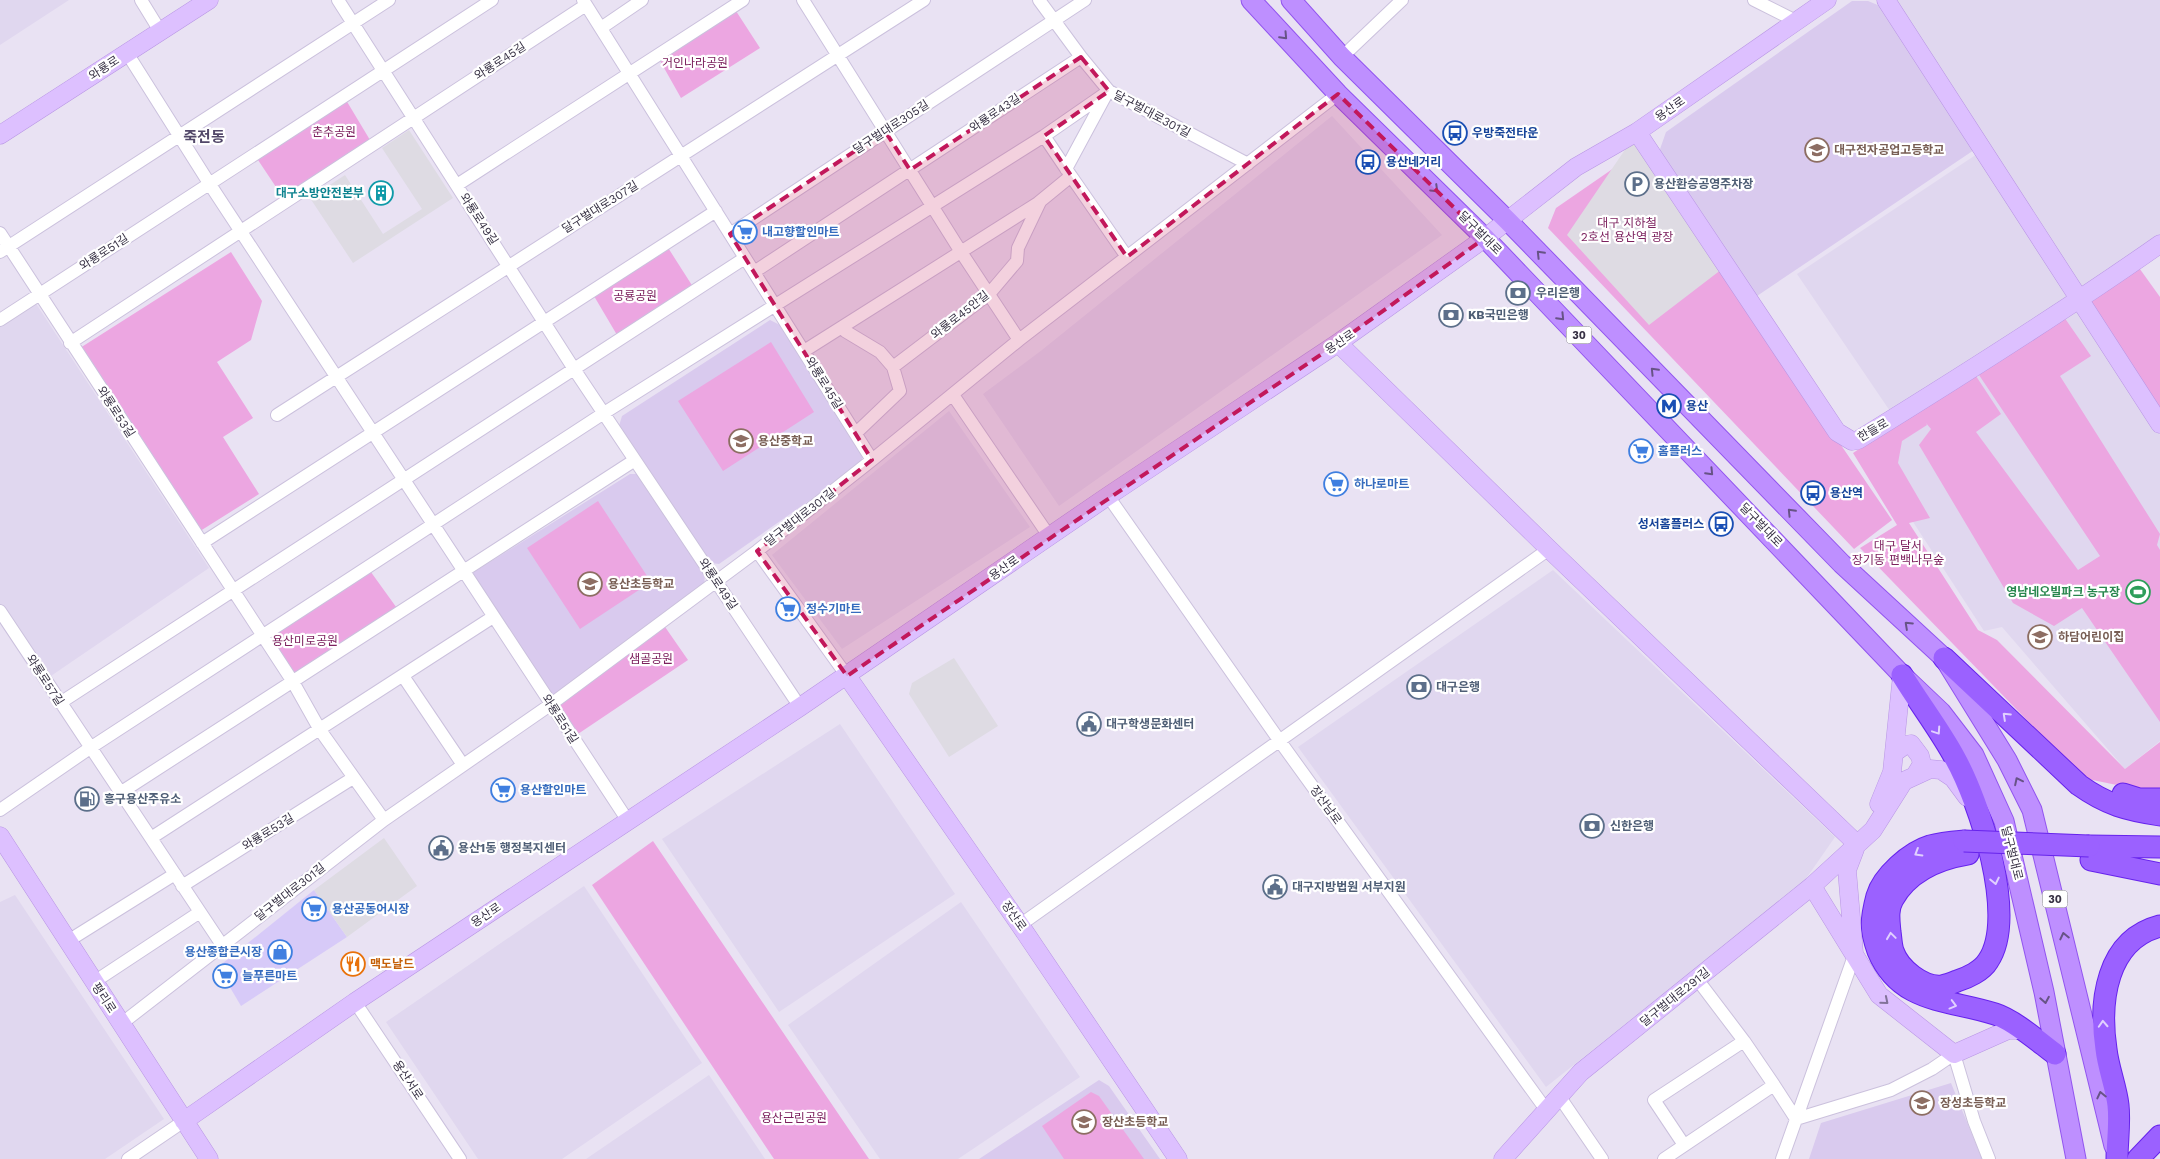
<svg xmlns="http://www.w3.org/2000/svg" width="2160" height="1159" font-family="'Work Sans','Noto Sans KR',sans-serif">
	<rect width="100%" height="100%" fill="#e9e2f3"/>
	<path fill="#e0d7ef" d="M0,0h69l-69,45z
		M1893,0h267v239l-80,53z
		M1332,116l110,119 -383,271 -76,-112 59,-44z
		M1980,152l93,148 -181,114 -95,-140z
		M33,299l176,269 -164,112 -45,-68v-292z
		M2080,306l80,129v306l-35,28 -123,-142 -18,4 -121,-186z
		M949,411l81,116 -188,122 -70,-94z
		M1553,570l282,267 -32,46 -257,204 -248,-340z
		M840,724l115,170 -176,118 -117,-173z
		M584,886l118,177 -140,96h-84l-92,-137z
		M15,895l149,224 -59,40h-105v-257z
		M961,902l119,175 -122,82h-78l-92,-134z
		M709,1075l56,84h-179z"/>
	<path fill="#d7caf8" d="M314,890l33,47 -106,69 -23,-39z"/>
	<path fill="#d9caee" d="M1852,1h16l17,7 92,140 -223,150 -95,-146 7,-20z
		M770,320l10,5 83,131 -3,9 -141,99 -8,-1 -92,-137 3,-10z
		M630,474h10l65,101 -1,11 -148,109 -8,-2 -74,-112v-9z
		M1099,1080l10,6 51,73h-181z
		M1951,1083l31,76h-173l12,-36z"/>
	<path fill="#eca6e1" d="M736,11l24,37 -79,50 -22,-39z
		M343,95l27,45 -88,56 -28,-42z
		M1640,150l252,370 -38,29 -306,-321 8,-20z
		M665,243l30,47 -75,50 -29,-49z
		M231,252l31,49 -11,39 -34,22 36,56 -30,19 36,57 -62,39 -117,-185z
		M2137,265l23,32v112l-74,-106z
		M2064,317l27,39 -31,20 100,158 -3,11 3,5v172l-78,-114 -28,18 -41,-23 -94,-158 12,-16 -5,-6 1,2 -25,16 -4,22 32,55 -21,5 69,107 19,10 128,129 35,-27v52l-77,-16 -223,-230 37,-23 -44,-72 121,-80 27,41 -25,18 102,138 22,-14 -121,-181z
		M771,342l43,70 -91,59 -45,-70z
		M598,501l53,81 -71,47 -53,-81z
		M368,568l31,43 -103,68 -29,-45z
		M663,624l25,36 -116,78 -18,-33z
		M653,841l216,318h-95l-182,-274z
		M1091,1092l8,4 45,63h-80l-22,-33z"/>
	<path fill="#dedbe3" d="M409,130l44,68 -100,65 -43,-65 35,-23 38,59 39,-25 -40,-61z
		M1637,132l89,134 -77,59 -82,-90z
		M954,658l44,68 -49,31 -40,-63 3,-11z
		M384,838l33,48 -70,51 -33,-47z"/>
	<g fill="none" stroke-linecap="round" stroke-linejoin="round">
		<g stroke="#cbc1dd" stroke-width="14">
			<path id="street" d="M141,0l19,31
				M338,0l236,369 226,338
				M583,0l289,460
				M803,0l158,252 58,88
				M1039,0l42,57 28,34 139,73
				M1754,0l42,21
				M601,28l41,-28
				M127,53l82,130 419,638
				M1342,57l60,-57
				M1066,169l41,-76
				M1071,176l56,81
				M457,185l286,-185
				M0,233l293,449 27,48 64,90
				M730,234l355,-234
				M0,252l389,-252
				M754,272l327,-215
				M0,320l492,-320
				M842,327l3,4 35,21 13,15 7,24 -44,42
				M70,343l516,-338
				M804,351l234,-148 33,-27 -27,-40
				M893,367l96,-73 28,-33 1,-13 22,-46
				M953,395l96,141
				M277,415l647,-415
				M1108,496l171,244 268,371
				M202,543l514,-332
				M757,551l90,125
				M0,611l222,334
				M403,676l60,89
				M60,703l685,-445
				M120,793l515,-333
				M0,810l90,-62 514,-335 440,-277 65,-45
				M151,838l342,-221
				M182,886l171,-108
				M1020,925l529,-376
				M68,941l107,-67
				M1697,979l47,62 30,44
				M94,982l106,-70
				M355,1002l105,157
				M121,1024l263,-204 166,-115 207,-154 115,-91 147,-120 319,-246
				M1559,1096l43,63
				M1684,1145l-30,-45 90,-59
				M128,1159l56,-38
				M1664,1159l110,-74 22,34 95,-29 41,-21 22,-15 20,67 15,38
				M1782,1159l72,-203"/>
		</g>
		<g stroke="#b895e4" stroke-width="19">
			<path id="secondary" d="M1886,0l274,424
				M1637,132l200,300 15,9 6,-1c102,-63 204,-127 302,-196
				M0,135l209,-135
				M1338,343l211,206 308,295
				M847,676l173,249 158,234
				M1894,753l11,-8 6,-1 9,12 2,8 -6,10
				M1879,804l13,-32 10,-97
				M0,836l209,323
				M1812,886l67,109 75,59 54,-24h13
				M1854,953l-7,-83 8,-21
				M184,1121l171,-119 445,-295 308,-211 230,-153 147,-105 91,-71 61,-35 190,-132
				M1503,1159l78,-87 231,-186 61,-56 31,-49 26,-12 11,1 12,8 14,19"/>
		</g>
		<g stroke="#9255ef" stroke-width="21">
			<path id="primary" d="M1251,0l87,94 147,144 417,437 39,37 33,43 30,66 40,171 32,167
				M1291,0l51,57 166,164 334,343 102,94 63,102 25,50 82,336"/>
		</g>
		<g stroke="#6623ec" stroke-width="23">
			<path id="highway" d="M1944,658l135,127c28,20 48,25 81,30
				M1902,675c17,28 38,55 53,83 24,43 63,159 33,203 -6,10 -21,17 -31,20 -5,2 -10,4 -15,5 -19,2 -43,-17 -49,-35 -2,-6 -2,-13 -3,-19 -1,-11 -3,-23 3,-33 16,-28 45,-40 75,-45
				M2123,794l16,5h21
				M1964,841c-11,1 -23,2 -34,5 -20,6 -47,30 -53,50 -6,23 -7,33 1,55 22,53 71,48 117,63 19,6 44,28 60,40
				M2089,846l71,1
				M2091,860l69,14
				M2117,1159c0,-17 3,-36 1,-54 -2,-18 -10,-37 -12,-56 -7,-47 0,-109 54,-123
				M2138,1159l22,-23"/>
		</g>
		<use href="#street" stroke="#fff" stroke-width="12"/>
		<use href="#secondary" stroke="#ddc0ff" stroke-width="18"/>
		<use href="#primary" stroke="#be8fff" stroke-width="19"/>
		<use href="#highway" stroke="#9b61ff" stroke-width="21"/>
		<g stroke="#6623ec" stroke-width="23" stroke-linecap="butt">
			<path id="highway-bridge" d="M1964,841l125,5"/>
		</g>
		<use href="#highway-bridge" stroke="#9b61ff" stroke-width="21"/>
	</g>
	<defs><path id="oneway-chevron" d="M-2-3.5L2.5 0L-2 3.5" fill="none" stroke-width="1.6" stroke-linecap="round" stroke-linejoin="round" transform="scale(1.25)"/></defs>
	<g stroke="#675386">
		<use href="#oneway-chevron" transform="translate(1284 36) rotate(47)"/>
		<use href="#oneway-chevron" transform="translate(1435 189) rotate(44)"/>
		<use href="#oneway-chevron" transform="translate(1540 254) rotate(-134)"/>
		<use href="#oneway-chevron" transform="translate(1561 317) rotate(46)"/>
		<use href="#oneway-chevron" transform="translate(1654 371) rotate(-134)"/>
		<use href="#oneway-chevron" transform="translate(1710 472) rotate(46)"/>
		<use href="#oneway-chevron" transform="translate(1791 512) rotate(-134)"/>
		<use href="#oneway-chevron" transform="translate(1908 625) rotate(-137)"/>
		<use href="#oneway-chevron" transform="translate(2018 781) rotate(-116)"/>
		<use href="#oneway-chevron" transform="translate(2064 936) rotate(-103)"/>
		<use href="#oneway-chevron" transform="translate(2045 1000) rotate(80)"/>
		<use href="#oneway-chevron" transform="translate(2101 1095) rotate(-103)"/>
	</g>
	<g stroke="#e1d0ff">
		<use href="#oneway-chevron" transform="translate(2006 716) rotate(-137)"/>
		<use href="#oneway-chevron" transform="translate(1937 731) rotate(56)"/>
		<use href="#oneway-chevron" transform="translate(1918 853) rotate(149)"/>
		<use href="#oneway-chevron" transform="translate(1995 881) rotate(78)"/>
		<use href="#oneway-chevron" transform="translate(1891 936) rotate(-98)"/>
		<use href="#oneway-chevron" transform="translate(1953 1005) rotate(15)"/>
		<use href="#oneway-chevron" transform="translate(2103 1024) rotate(-93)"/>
	</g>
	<use stroke="#827299" href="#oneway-chevron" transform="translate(1885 1001) rotate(40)"/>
	<path fill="#c2185b" fill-opacity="0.2" stroke="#c2185b" stroke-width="4" stroke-dasharray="10 6" stroke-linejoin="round" d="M1081,57l28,34 -65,45 83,121 211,-163 147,144 -147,105 -491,333 -90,-125 115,-91 -142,-226 155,-103 25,39z"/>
	<defs>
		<g id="bus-ring" transform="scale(1.25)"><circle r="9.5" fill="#fff" stroke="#1a4fb4" stroke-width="1.5"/><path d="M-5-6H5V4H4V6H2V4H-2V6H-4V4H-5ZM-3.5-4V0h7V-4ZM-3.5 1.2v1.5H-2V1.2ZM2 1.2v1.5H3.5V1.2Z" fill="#1a4fb4"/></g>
		<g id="school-ring" transform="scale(1.25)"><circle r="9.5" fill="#fff" stroke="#8d6e63" stroke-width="1.5"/><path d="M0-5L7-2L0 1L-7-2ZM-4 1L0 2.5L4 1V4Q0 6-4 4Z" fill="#8d6e63"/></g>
		<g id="parking-ring" transform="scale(1.25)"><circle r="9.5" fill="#fff" stroke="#5c6f8a" stroke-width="1.5"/><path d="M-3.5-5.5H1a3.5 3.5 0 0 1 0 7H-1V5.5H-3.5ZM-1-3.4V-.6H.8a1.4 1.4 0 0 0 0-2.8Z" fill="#5c6f8a"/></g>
		<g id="building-ring" transform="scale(1.25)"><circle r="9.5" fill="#fff" stroke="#0f9aa8" stroke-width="1.5"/><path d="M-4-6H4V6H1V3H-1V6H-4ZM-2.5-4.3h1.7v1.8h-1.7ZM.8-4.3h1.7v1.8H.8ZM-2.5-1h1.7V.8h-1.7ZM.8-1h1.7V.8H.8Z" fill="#0f9aa8"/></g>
		<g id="supermarket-ring" transform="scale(1.25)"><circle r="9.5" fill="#fff" stroke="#3f7fe0" stroke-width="1.5"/><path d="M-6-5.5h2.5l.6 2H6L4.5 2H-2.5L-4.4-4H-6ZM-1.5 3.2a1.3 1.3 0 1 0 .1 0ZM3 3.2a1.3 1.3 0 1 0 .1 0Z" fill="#3f7fe0"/></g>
		<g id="bank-ring" transform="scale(1.25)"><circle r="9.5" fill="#fff" stroke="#5c6f8a" stroke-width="1.5"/><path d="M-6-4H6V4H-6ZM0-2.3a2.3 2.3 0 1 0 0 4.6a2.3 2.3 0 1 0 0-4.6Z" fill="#5c6f8a"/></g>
		<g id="metro-ring" transform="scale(1.25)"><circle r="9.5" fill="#fff" stroke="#1a4fb4" stroke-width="1.5"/><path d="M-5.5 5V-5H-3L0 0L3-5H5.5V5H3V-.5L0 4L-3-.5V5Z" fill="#1a4fb4"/></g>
		<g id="stadium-ring" transform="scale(1.25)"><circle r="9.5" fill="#fff" stroke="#2e9e5b" stroke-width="1.5"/><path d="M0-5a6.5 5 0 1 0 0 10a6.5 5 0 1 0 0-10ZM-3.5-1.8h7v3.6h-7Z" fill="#2e9e5b"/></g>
		<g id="civic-ring" transform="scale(1.25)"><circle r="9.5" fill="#fff" stroke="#5c6f8a" stroke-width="1.5"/><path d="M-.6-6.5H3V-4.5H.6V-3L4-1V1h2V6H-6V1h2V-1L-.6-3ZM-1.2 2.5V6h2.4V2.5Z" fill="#5c6f8a"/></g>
		<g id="fuel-ring" transform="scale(1.25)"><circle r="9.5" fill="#fff" stroke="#5c6f8a" stroke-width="1.5"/><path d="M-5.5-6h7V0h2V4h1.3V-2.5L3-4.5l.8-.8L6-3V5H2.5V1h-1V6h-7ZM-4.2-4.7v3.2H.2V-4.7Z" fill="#5c6f8a"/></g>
		<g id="shop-ring" transform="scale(1.25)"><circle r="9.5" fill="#fff" stroke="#3f7fe0" stroke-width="1.5"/><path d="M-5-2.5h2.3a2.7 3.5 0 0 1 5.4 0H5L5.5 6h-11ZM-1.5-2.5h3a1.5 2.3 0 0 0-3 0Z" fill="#3f7fe0"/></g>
		<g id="restaurant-ring" transform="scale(1.25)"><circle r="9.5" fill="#fff" stroke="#e8710a" stroke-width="1.5"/><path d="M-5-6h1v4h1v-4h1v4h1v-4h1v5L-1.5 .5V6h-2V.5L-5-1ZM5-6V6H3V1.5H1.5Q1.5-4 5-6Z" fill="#e8710a"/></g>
	</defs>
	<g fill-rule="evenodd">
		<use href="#bus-ring" x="1455" y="133"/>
		<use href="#school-ring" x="1817" y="150"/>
		<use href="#bus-ring" x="1368" y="162"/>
		<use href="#parking-ring" x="1637" y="184"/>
		<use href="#building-ring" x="381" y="193"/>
		<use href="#supermarket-ring" x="745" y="232"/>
		<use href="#bank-ring" x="1518" y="293"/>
		<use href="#bank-ring" x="1451" y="315"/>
		<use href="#metro-ring" x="1669" y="406"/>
		<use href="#school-ring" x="741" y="441"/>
		<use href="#supermarket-ring" x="1641" y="451"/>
		<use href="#supermarket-ring" x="1336" y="484"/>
		<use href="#bus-ring" x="1813" y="493"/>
		<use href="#bus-ring" x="1721" y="524"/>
		<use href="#school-ring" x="590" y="584"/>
		<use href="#stadium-ring" x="2138" y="592"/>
		<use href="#supermarket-ring" x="788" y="609"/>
		<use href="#school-ring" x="2040" y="637"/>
		<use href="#bank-ring" x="1419" y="687"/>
		<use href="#civic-ring" x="1089" y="724"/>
		<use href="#supermarket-ring" x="503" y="790"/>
		<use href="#fuel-ring" x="87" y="799"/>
		<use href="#bank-ring" x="1592" y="826"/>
		<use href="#civic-ring" x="441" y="848"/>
		<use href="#civic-ring" x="1275" y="887"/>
		<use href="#supermarket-ring" x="314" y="909"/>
		<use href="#shop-ring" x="280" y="952"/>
		<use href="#restaurant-ring" x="353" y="964"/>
		<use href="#supermarket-ring" x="225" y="976"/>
		<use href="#school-ring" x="1922" y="1103"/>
		<use href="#school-ring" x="1084" y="1122"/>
	</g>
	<g text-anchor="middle" stroke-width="4.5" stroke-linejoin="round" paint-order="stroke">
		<g fill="#fff" stroke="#74707d" stroke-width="1">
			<rect x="1566.5" y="326.5" width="25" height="17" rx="4"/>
			<rect x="2042.5" y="890.5" width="25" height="17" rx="4"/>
		</g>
		<g font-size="11" font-weight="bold" fill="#383245">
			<text x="1579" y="339">30</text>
			<text x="2055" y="903">30</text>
		</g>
		<g font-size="12" fill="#383245" stroke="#fff">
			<text transform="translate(500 61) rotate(-33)" y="4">와룡로45길</text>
			<text transform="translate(104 68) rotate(-33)" y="4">와룡로</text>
			<text transform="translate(1670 109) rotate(-35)" y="4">용산로</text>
			<text transform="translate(995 113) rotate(-34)" y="4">와룡로43길</text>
			<text transform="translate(1152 114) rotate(28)" y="4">달구벌대로301길</text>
			<text transform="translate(891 127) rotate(-33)" y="4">달구벌대로305길</text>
			<text transform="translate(600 207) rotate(-32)" y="4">달구벌대로307길</text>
			<text transform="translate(479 219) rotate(57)" y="4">와룡로49길</text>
			<text transform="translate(1480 233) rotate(45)" y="4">달구벌대로</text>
			<text transform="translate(104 252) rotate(-33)" y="4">와룡로51길</text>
			<text transform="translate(960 315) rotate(-38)" y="4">와룡로45안길</text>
			<text transform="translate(1340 342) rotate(-34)" y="4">용산로</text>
			<text transform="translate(824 383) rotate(58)" y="4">와룡로45길</text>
			<text transform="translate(116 412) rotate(57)" y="4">와룡로53길</text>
			<text transform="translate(1873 430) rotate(-30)" y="4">한들로</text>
			<text transform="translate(800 517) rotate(-38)" y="4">달구벌대로301길</text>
			<text transform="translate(1761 525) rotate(46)" y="4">달구벌대로</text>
			<text transform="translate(1004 568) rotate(-35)" y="4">용산로</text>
			<text transform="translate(718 584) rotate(56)" y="4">와룡로49길</text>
			<text transform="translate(45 680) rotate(57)" y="4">와룡로57길</text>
			<text transform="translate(560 719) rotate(57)" y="4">와룡로51길</text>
			<text transform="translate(1326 805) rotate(54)" y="4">장산남로</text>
			<text transform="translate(268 832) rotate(-32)" y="4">와룡로53길</text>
			<text transform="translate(2012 853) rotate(76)" y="4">달구벌대로</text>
			<text transform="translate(290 892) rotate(-38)" y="4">달구벌대로301길</text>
			<text transform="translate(486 915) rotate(-34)" y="4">용산로</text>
			<text transform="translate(1014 916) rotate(55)" y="4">장산로</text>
			<text transform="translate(1675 997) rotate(-39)" y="4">달구벌대로291길</text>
			<text transform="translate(104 998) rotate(57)" y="4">평리로</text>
			<text transform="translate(408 1080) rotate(56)" y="4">용산서로</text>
		</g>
		<g font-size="12" fill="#7c215e" stroke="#fff">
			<text x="695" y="67">거인나라공원</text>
			<text x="334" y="136">춘추공원</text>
			<text x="1627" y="227">대구 지하철<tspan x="1627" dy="14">2호선 용산역 광장</tspan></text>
			<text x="635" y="300">공룡공원</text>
			<text x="1898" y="550">대구 달서<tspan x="1898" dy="14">장기동 편백나무숲</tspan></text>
			<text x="305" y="645">용산미로공원</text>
			<text x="651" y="663">샘골공원</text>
			<text x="794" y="1122">용산근린공원</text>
		</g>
		<g font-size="12" font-weight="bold" fill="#164399" stroke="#fff" text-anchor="start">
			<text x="1472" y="137">우방죽전타운</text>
			<text x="1386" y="166">용산네거리</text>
			<text x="1686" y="410">용산</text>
			<text x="1830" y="497">용산역</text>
			<text x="1704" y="528" text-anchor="end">성서홈플러스</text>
		</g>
		<g font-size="12" font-weight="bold" fill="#785e54" stroke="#fff" text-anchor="start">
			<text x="1834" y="154">대구전자공업고등학교</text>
			<text x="758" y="445">용산중학교</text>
			<text x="608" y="588">용산초등학교</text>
			<text x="2058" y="641">하담어린이집</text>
			<text x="1940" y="1107">장성초등학교</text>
			<text x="1102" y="1126">장산초등학교</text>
		</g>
		<g font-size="12" font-weight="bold" fill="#4e5e75" stroke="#fff" text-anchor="start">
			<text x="1654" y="188">용산환승공영주차장</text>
			<text x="1536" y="297">우리은행</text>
			<text x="1468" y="319">KB국민은행</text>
			<text x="1436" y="691">대구은행</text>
			<text x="1106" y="728">대구학생문화센터</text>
			<text x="104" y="803">흥구용산주유소</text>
			<text x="1610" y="830">신한은행</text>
			<text x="458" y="852">용산1동 행정복지센터</text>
			<text x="1292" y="891">대구지방법원 서부지원</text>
		</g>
		<g font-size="12" font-weight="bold" fill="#0d838f" stroke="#fff" text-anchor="end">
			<text x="364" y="197">대구소방안전본부</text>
		</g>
		<g font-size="12" font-weight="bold" fill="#366cbe" stroke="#fff" text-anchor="start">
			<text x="762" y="236">내고향할인마트</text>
			<text x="1658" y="455">홈플러스</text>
			<text x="1354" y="488">하나로마트</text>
			<text x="806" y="613">정수기마트</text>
			<text x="520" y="794">용산할인마트</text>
			<text x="332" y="913">용산공동어시장</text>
			<text x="262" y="956" text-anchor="end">용산종합큰시장</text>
			<text x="242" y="980">늘푸른마트</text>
		</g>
		<g font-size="12" font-weight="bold" fill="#27864d" stroke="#fff" text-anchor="end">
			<text x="2120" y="596">영남네오빌파크 농구장</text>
		</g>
		<g font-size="12" font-weight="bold" fill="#c56008" stroke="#fff" text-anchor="start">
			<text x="370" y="968">맥도날드</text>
		</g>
		<g font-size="15" font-weight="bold" fill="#524869" stroke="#fff">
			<text x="204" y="142">죽전동</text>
		</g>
	</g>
</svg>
